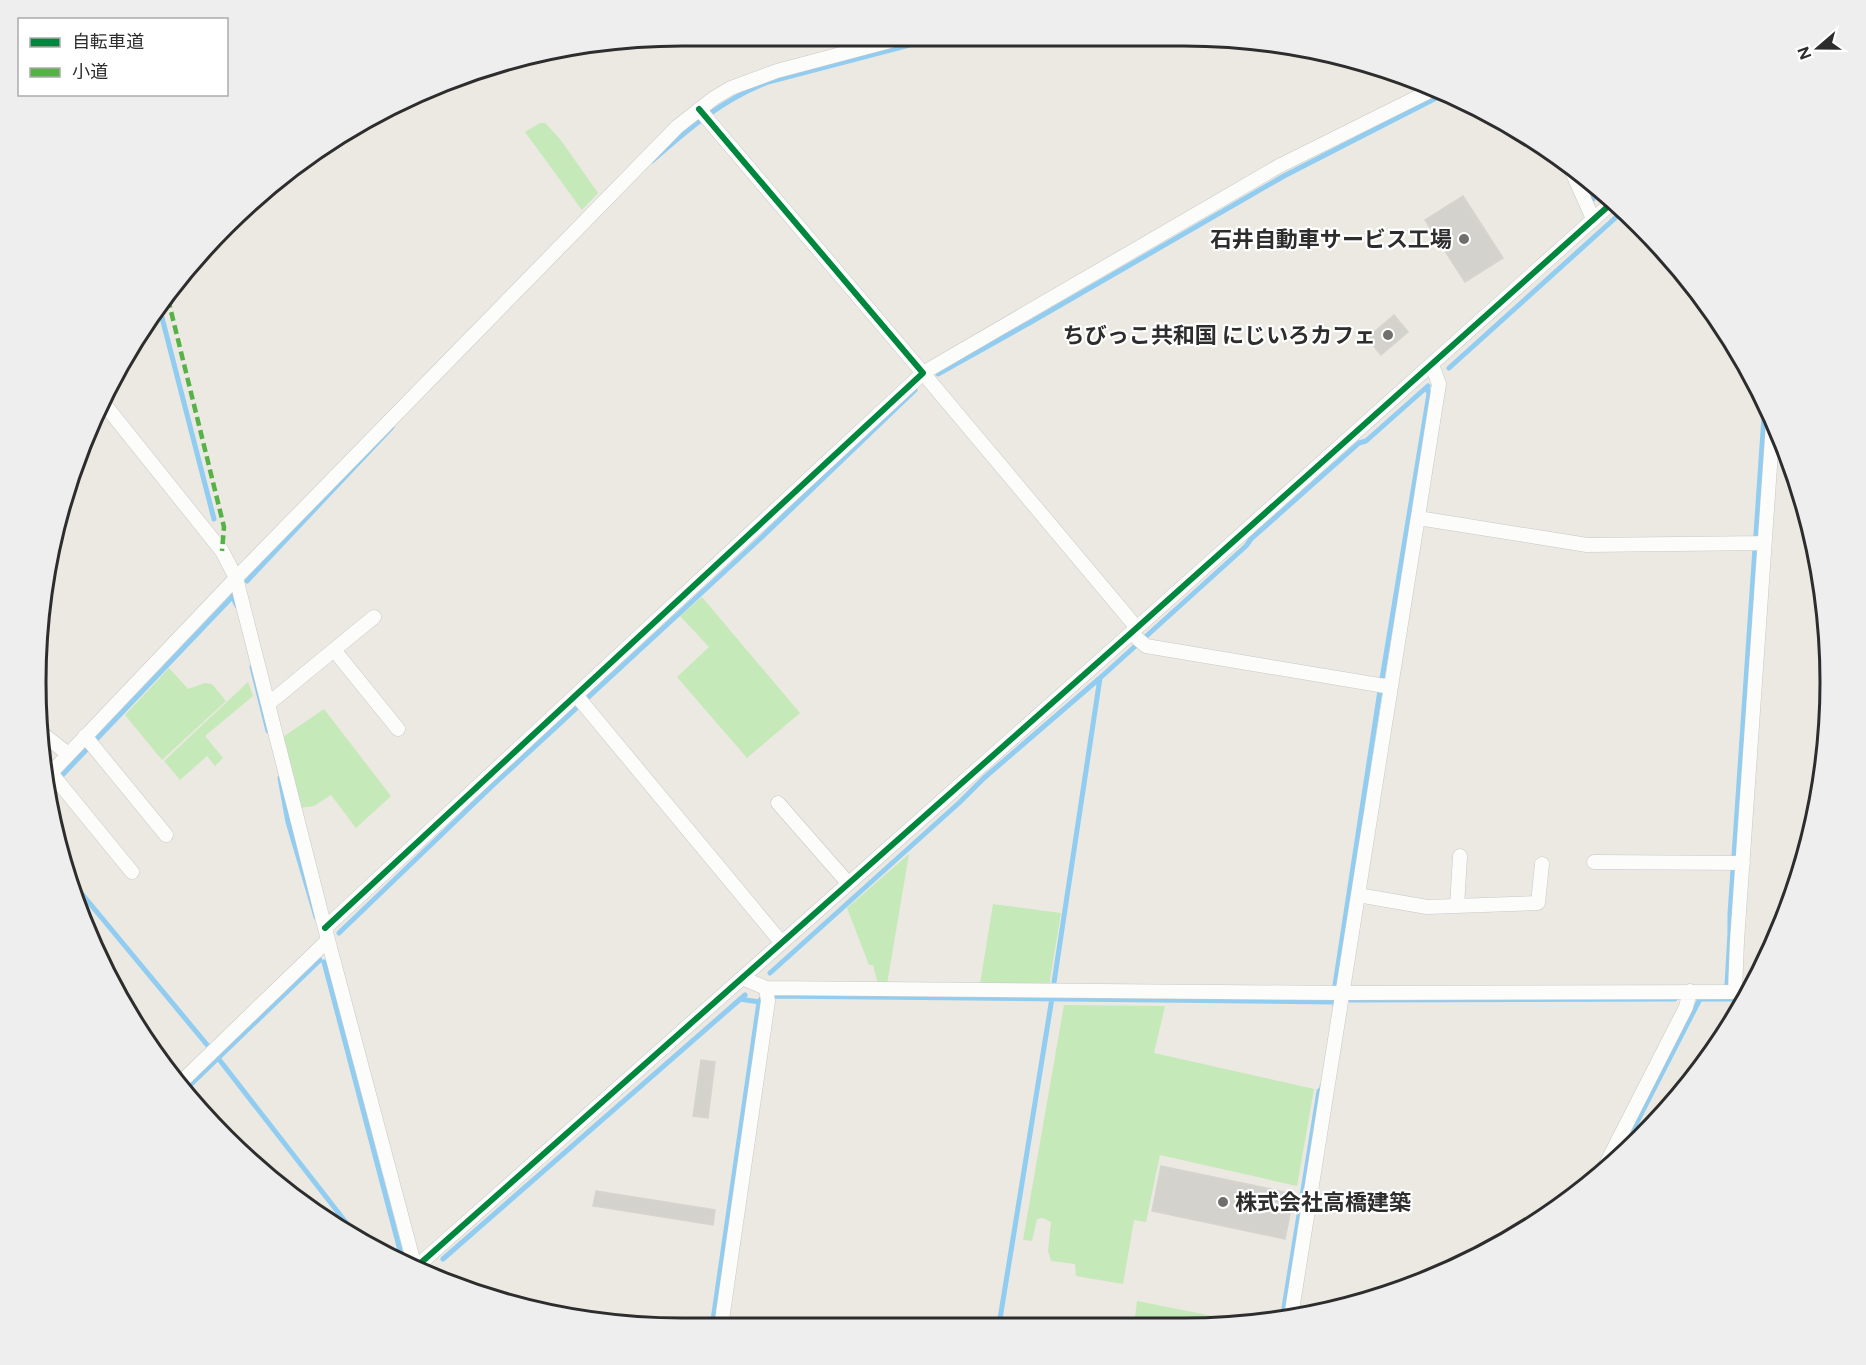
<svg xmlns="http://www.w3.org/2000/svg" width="1866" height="1365" font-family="Figtree,'Noto Sans JP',sans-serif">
	<rect width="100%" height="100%" fill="#ebe9e2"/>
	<path fill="#c6e9b9" d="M540,123h5l15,16 38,54 -16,17 -57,-78z
		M702,597l98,116 -53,45 -70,-81 32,-30 -29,-31z
		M169,668l19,21 17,-6 7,1 14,17 -64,59 -37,-45z
		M248,682l5,14 -48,40 18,22 -8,8 -8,-10 -27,24 -16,-19z
		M324,709l67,87 -35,32 -25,-33 -17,11 -13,2 -18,-71z
		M909,854l-22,130h-9l-5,-19h-4l-22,-57z
		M993,904l68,9 -12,73 -69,-2z
		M1064,1005l101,1 -11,47 160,36 -17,97 -137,-31 -14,67 -12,-2 -11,64 -47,-8 -1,-12 -24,-3 -3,-10 3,-29 -8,-4 -6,1 -5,22 -9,-1z
		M1137,1301l116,23h-119z"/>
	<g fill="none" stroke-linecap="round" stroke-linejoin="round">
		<path stroke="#91ccf1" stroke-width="5" d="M652,161c37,-33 70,-61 116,-79l172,-45
			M1582,175l11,24
			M160,310l54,209
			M1449,368l174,-157
			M938,374l93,-52 253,-146 162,-83
			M247,581l145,-154
			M232,596l5,10
			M252,667l16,64
			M280,778l8,44 28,95
			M48,790l186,-195
			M72,882l146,176 144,185
			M339,933l153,-147 270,-249 153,-147
			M324,962l77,292
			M770,973l190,-171 24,-24 116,-100 146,-132 5,-7 108,-96 7,-2 62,-55
			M1335,985l44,-288 50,-303 -2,-7
			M1727,985l3,-52v-19l35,-512
			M1053,989l47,-311
			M1699,999h47
			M1350,1000l325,-1
			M759,1002l2,-3 12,-3 562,6v4
			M184,1091l136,-131
			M1620,1155l80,-156
			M443,1259l302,-264
			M1282,1320l37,-229 3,-2v-3
			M999,1325l53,-327
			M712,1327l47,-325 -19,-3"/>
	</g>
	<path fill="#d4d2cd" stroke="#d6d4ce" stroke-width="1.5" d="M1463,196l40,62 -38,24 -40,-62z
		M1394,315l14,17 -27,23 -14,-17z
		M701,1060l14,2 -7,56 -15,-2z
		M1161,1166l133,28 -9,45 -133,-28z
		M596,1191l119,19 -2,15 -120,-19z"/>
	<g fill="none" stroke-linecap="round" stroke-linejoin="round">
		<g stroke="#c8c8c7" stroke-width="15">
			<path id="street" d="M1569,165l24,54
				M101,400l121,151 14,27 92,362 87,327
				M1418,518l169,27 177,-2
				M1137,628l-214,-255 356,-207 157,-78
				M1131,633l15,13 245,41
				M334,650l64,79
				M576,695l205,247
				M268,704l106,-87
				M39,731l29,23
				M85,736l81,99
				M51,773l81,99
				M45,779l191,-201 441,-451 37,-29 17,-10 46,-17 128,-34
				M778,803l70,80
				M1594,862l149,1
				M1358,895l69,12 111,-4 4,-39
				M1457,906l3,-50
				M325,928l598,-555 -224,-264
				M742,978l24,10 576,5 408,-1
				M1735,992l2,-51 36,-518
				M178,1085l150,-145
				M1602,1172l84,-165 4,-16
				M415,1268l716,-635 483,-432
				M1291,1317l148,-933 -7,-19
				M721,1327l47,-326 -2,-13"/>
		</g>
		<use href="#street" stroke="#fcfcfb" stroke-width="14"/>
		<path stroke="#56b246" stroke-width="4.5" stroke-dasharray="9 4.5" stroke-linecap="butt" d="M168,299l56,228 -2,24"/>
		<g stroke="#fff" stroke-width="10">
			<path id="cycleway" d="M325,928l598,-555 -224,-264
				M415,1268l716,-635 483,-432"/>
		</g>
		<use href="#cycleway" stroke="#00873e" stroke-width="6"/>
	</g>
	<g fill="#706f6c" stroke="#fff" stroke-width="2">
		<circle cx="1464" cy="239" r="6"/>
		<circle cx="1388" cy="335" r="6"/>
		<circle cx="1223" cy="1202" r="6"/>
	</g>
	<g text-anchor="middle" stroke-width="4.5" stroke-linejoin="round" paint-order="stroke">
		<g font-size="22" font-weight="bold" fill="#2d2d2d" stroke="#fff" text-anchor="end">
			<text x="1452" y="247">石井自動車サービス工場</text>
			<text x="1376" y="343">ちびっこ共和国 にじいろカフェ</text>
			<text x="1235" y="1210" text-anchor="start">株式会社高橋建築</text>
		</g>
	</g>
	<path d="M0 0H1866V1365H0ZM682 46H1184A636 636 0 0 1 1820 682V682A636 636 0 0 1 1184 1318H682A636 636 0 0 1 46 682V682A636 636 0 0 1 682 46Z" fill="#eee" fill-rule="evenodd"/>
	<path fill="none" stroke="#2d2d2d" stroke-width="3" d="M682 46H1184A636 636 0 0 1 1820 682V682A636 636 0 0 1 1184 1318H682A636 636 0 0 1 46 682V682A636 636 0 0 1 682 46Z"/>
	<rect x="18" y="18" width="210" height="78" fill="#ffffff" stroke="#ababab" stroke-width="1.5"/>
	<rect x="30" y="38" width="30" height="9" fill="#00873e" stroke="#ababab" stroke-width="1.5"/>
	<text x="72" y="48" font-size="18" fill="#2d2d2d">自転車道</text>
	<rect x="30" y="68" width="30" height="9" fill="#56b246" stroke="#ababab" stroke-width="1.5"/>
	<text x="72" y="78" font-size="18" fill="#2d2d2d">小道</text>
	<g transform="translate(1818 48) rotate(250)" stroke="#ffffff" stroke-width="4.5" paint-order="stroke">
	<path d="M0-4.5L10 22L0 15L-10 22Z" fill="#2d2d2d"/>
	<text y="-9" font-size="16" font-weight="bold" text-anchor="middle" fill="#2d2d2d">N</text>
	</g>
</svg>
